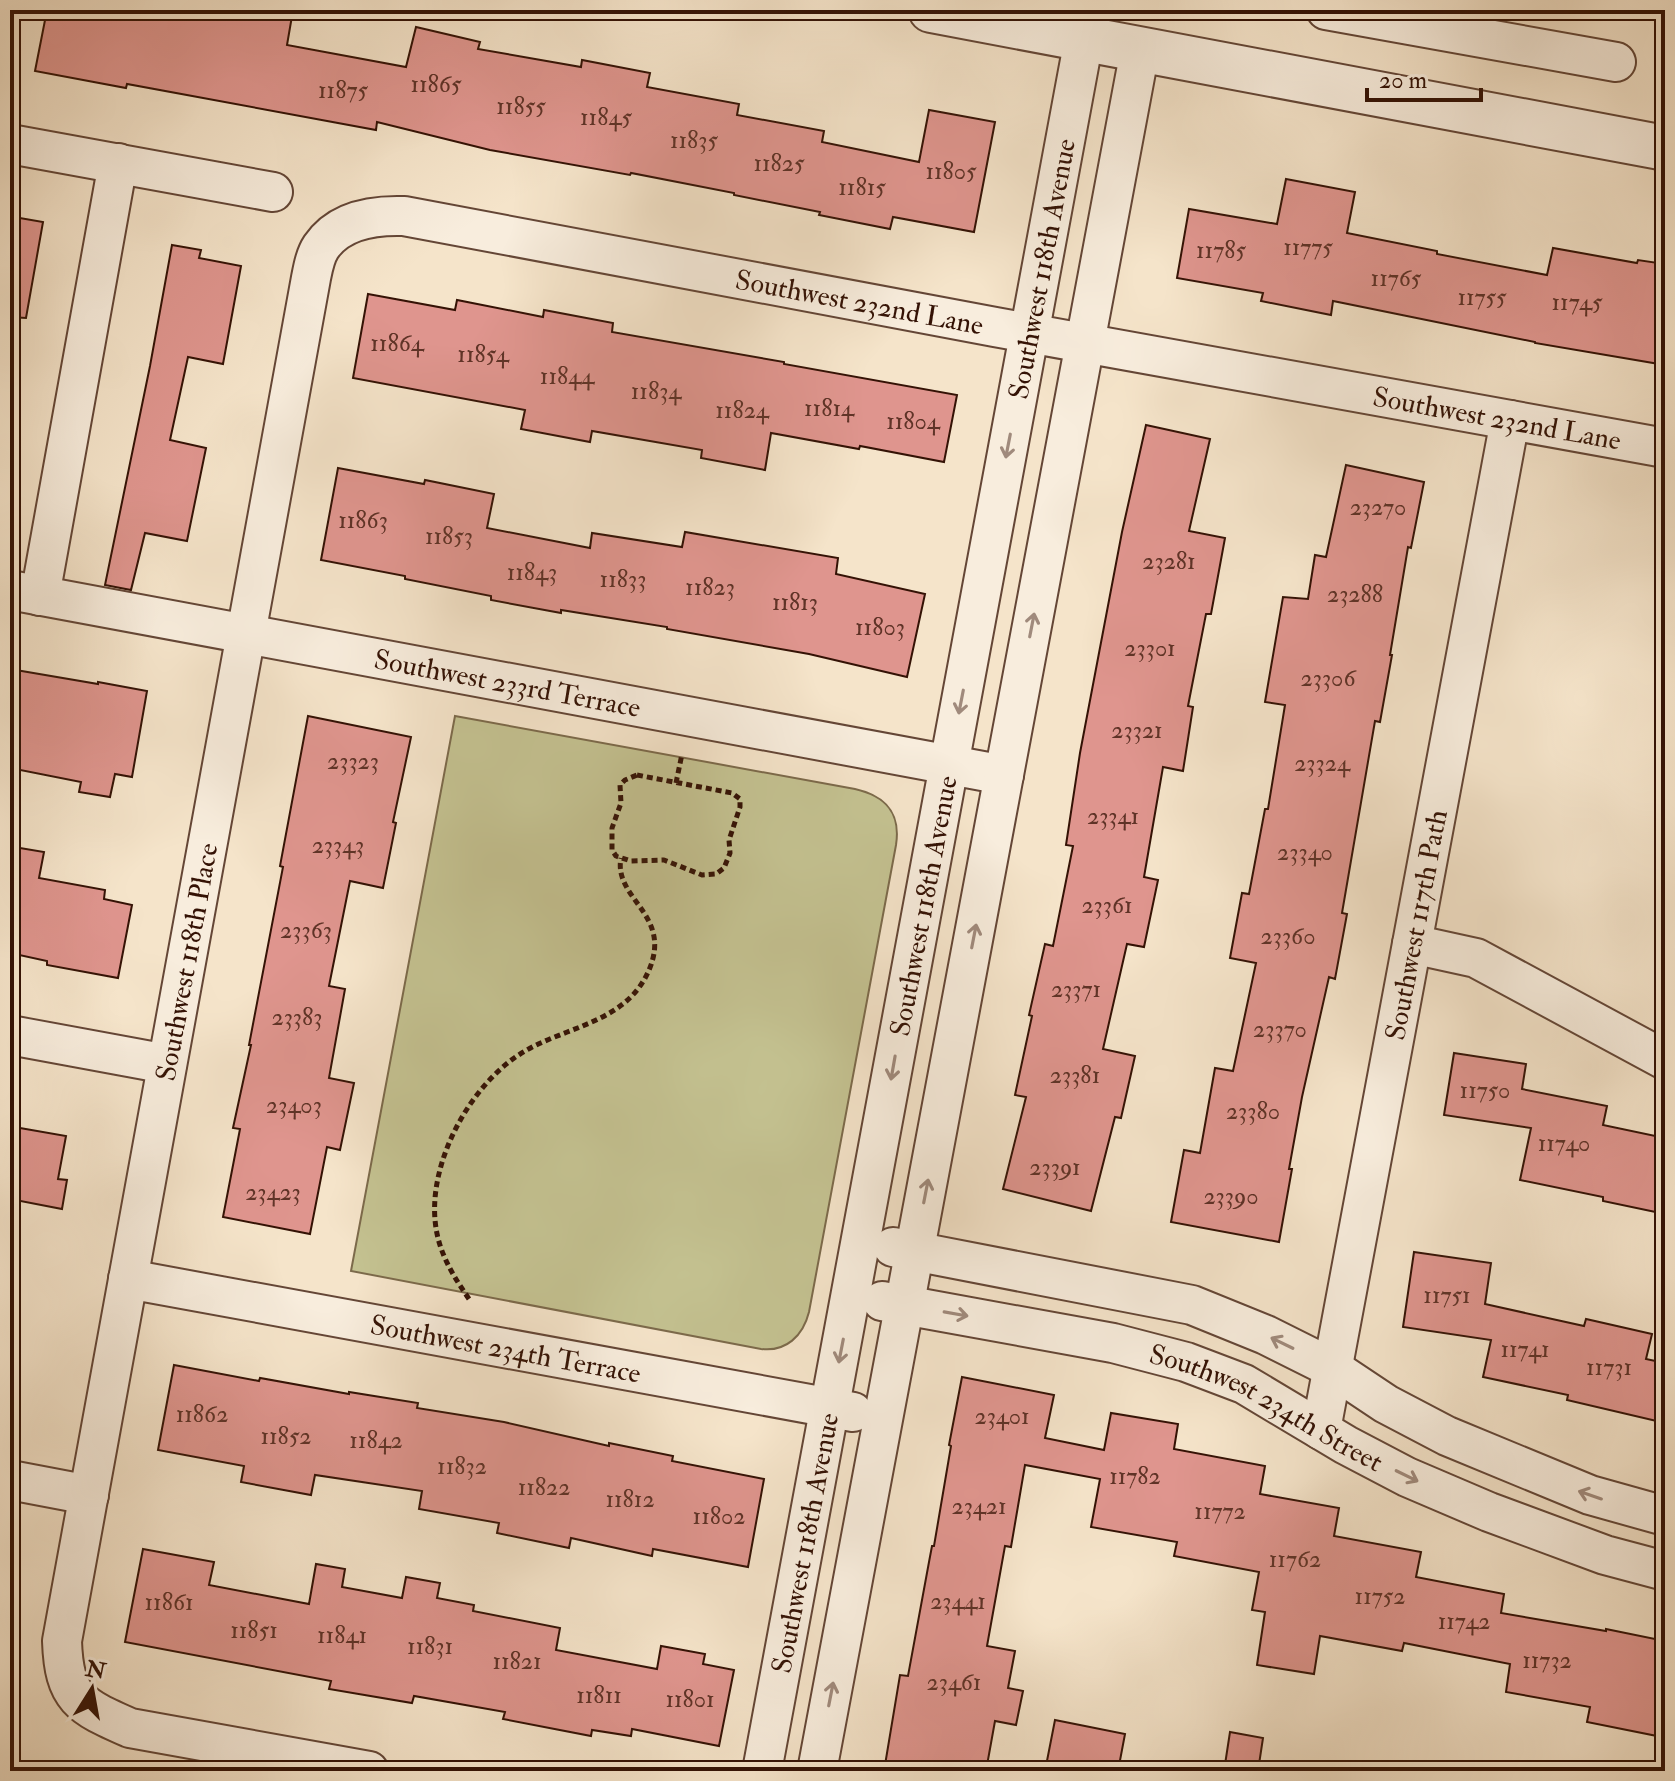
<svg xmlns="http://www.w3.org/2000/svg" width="1675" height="1781" font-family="'IM FELL Double Pica',serif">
	<rect width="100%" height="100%" fill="#f5e4ca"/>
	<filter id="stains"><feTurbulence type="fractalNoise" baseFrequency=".0025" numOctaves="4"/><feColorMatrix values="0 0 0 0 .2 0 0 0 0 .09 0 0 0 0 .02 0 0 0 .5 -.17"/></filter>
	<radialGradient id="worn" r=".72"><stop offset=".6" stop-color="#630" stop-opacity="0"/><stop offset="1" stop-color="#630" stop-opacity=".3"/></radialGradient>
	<path fill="#c4c291" stroke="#7c6a4b" stroke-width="2" d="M455,716l400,73c31,7 46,24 41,56l-87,467c-6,24 -23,40 -48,37l-410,-78z"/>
	<path fill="#df958e" stroke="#341205" stroke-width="2" d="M47,10h214l31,6 -5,29 119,22 10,-40 64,15 -2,7 103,18 1,-7 68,13 -3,14 92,17 -2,11 87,16 -2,11 97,20 10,-52 66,12 -21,110 -81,-15 -3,12 -71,-14 1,-3 -86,-17v-2l-103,-20 -1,2 -140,-25 -113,-28 -1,8 -249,-46 -1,4 -91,-17z
		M1286,179l69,13 -8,41 90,18v3l110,21 6,-27 84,15 1,-3 27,4v101l-130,-22v-1l-202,-41 -2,14 -70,-14 2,-8 -86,-15 12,-69 88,15z
		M14,217l29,5 -17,96 -16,-1v-81z
		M172,245l29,5 -2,8 42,8 -18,98 -35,-7 -18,83 36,8 -19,93 -42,-8 -14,57 -26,-5 45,-219z
		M368,294l87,16 2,-10 86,17 1,-7 69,13 -1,9 172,30v2l173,31 -13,67 -84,-16 -1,3 -88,-16 -6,37 -64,-12 1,-8 -110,-19 -2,11 -69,-13 4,-19 -172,-32z
		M1146,425l64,14 -21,92 36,7 -14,76h-5l-18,92 5,1 -10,64 -20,-4 -19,110 14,3 -14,67 -17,-3 -24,105 32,7 -14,62 -6,-1 -24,94 -88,-22 23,-92 -11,-2 17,-79 -3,-1 16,-71 8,2 20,-100 -7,-1 14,-92 42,-221z
		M1346,465l78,17 -13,66 -3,-1 -18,108h2l-12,67 -5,-1 -33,192 5,1 -12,65 -6,-2 -27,120 -13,72h3l-13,73 -108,-20 13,-72 16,3 15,-85 18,3 23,-108 -26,-5 12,-65 7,1 16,-85h3l17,-104 -20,-3 18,-105 25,2 7,-44 11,2z
		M338,468l86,16 1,-4 69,14 -7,34 103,20 2,-15 90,14 3,-15 153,26 -2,16 89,20 -18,83 -98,-23 -142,-25v-2l-106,-17v3l-70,-13v-4l-86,-17v-3l-84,-16z
		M10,669l88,15v-2l49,9 -15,86 -17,-3 -5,23 -31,-5 2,-10 -71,-14z
		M308,716l103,21 -18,85 3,1 -13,65 -33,-7 -21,105 16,3 -16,89 25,5 -14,67 -13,-3 -17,87 -87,-17 17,-88 -7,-1 18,-83h-2l34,-178 -3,-1z
		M14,847l30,5 -5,26 66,12 -1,9 28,6 -14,73 -71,-13v-4l-37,-8v-84z
		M1454,1053l72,11 -4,25 85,17 -4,19 62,13v76l-62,-13v-4l-83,-17 11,-52 -87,-13z
		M20,1128l46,8 -8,43 9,1 -5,29 -52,-10v-18z
		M1414,1252l77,11 -6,41 99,22 2,-7 66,15 -6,25 19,4v60l-98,-23 1,-5 -85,-18 8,-37 -88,-13z
		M174,1365l85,16 1,-3 89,16v-2l69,11 -1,5 87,14 105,24v-3l64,13 -1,5 92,18 -16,88 -95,-18 -1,7 -81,-18 -2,10 -72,-15 2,-10 -80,-14 3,-18 -107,-16 -4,20 -70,-13 3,-16 -86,-16z
		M962,1377l92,18 -9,43 59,12 7,-37 67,11 -4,25 91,17 -5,28 79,14 -5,28 87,16 -5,25 88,17 -3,19 105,18v-2l59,12v56l-8,39 -70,-14 3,-15 -84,-15 4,-28 -106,-21 -2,8 -82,-15 -6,38 -57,-9 8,-53 -13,-2 7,-38 -85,-16 3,-14 -86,-15 9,-48 -75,-14 -14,82 -6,-1 -18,100 28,5 -7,37 15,3 -7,34 -21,-4 -9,50h-102l16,-96 8,1 21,-114 3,-16h2l17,-100 -2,-1z
		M143,1549l71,13 -5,23 100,19 7,-40 29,5 -3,18 60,11 4,-21 34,6 -3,15 37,7 -1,6 87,17 -4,22 101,19 4,-23 44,8 -2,10 31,6 -15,76 -87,-17 -1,7 -39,-6 -1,6 -88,-17 2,-7 -91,-16 -2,7 -83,-14 2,-8 -206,-39z
		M1055,1720l70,14 -7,37h-73z
		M1230,1732l33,6 -5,33h-34z"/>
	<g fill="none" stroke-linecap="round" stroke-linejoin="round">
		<g stroke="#644636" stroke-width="42">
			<g id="minor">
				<path d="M1326,10l290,52"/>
				<path d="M10,144l263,48"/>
				<path id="s1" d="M10,590l994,185"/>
				<path d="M40,596l78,-433"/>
				<path d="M1412,944l64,14 189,102"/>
				<path d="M10,1035l157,29"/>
				<path d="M893,1247l299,58 74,30 66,33 54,36 61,32 143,59 75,21"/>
				<path id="s2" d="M128,1279l725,133"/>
				<path id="s3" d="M882,1301l231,42 73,19 58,22 102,61 61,32 82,35 116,43 60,16"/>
				<path id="s4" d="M1321,1430l189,-1010"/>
				<path d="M10,1480l79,15"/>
				<path id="s5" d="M369,1771l-239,-43c-50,-22 -66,-29 -68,-87l249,-1363c2,-10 4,-22 10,-31 18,-27 53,-32 83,-31l591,111 670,121"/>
				<path id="s6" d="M762,1771l322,-1732"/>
				<path d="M817,1771l323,-1721"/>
			</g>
		</g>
		<g stroke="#644636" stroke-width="48">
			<path id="tertiary" d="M931,10l734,138"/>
		</g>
		<path stroke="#341205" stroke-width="5" stroke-dasharray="6 4" stroke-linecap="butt" d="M637,775l95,18 8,6v8l-11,33 1,13 -6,15 -8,6 -14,1 -38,-15 -33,1 -15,-5 -4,-6v-22l9,-25 -1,-18 5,-5z
			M676,783l6,-29
			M469,1299c-15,-22 -29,-44 -33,-71 -10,-63 34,-145 89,-177 43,-25 102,-29 124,-81 24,-56 -36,-71 -28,-112"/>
		<use href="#minor" stroke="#f8eddd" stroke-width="38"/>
		<use href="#tertiary" stroke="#f8eddd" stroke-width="44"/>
	</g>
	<defs><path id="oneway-shaft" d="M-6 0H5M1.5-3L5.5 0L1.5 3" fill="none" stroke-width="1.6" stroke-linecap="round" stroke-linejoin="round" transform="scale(2)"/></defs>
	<g stroke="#a08a7c">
		<use href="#oneway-shaft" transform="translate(1008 446) rotate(101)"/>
		<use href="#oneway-shaft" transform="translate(1032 625) rotate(-79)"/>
		<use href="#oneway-shaft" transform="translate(961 702) rotate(101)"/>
		<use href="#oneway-shaft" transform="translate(974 936) rotate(-79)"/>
		<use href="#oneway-shaft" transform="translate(893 1068) rotate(100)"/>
		<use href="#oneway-shaft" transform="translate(926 1191) rotate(-79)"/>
		<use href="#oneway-shaft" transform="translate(956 1314) rotate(10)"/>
		<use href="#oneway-shaft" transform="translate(1282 1343) rotate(-154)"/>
		<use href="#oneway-shaft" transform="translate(841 1351) rotate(101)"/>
		<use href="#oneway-shaft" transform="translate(1407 1476) rotate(26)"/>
		<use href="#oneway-shaft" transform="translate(1590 1495) rotate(-161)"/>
		<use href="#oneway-shaft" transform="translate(831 1694) rotate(-79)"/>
	</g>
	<g text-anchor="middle" stroke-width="7" stroke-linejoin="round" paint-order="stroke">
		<g font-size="24" fill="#5f3327">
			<text x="436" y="92">11865</text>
			<text x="343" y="98">11875</text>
			<text x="521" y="114">11855</text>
			<text x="606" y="125">11845</text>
			<text x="694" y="148">11835</text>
			<text x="779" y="171">11825</text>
			<text x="951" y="179">11805</text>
			<text x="862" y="195">11815</text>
			<text x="1308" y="255">11775</text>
			<text x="1221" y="258">11785</text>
			<text x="1396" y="286">11765</text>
			<text x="1482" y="305">11755</text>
			<text x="1577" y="310">11745</text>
			<text x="397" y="351">11864</text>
			<text x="483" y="362">11854</text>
			<text x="567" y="384">11844</text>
			<text x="656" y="399">11834</text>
			<text x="829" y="416">11814</text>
			<text x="742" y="418">11824</text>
			<text x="913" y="429">11804</text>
			<text x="1378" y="515">23270</text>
			<text x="363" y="528">11863</text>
			<text x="449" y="544">11853</text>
			<text x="1169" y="569">23281</text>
			<text x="532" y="580">11843</text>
			<text x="623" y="587">11833</text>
			<text x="710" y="595">11823</text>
			<text x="1355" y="602">23288</text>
			<text x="795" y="610">11813</text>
			<text x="880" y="635">11803</text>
			<text x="1150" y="656">23301</text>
			<text x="1328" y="686">23306</text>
			<text x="1137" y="738">23321</text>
			<text x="353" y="769">23323</text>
			<text x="1322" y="771">23324</text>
			<text x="1113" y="824">23341</text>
			<text x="338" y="853">23343</text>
			<text x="1305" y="860">23340</text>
			<text x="1107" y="913">23361</text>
			<text x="306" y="938">23363</text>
			<text x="1288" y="944">23360</text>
			<text x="1076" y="997">23371</text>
			<text x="297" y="1025">23383</text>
			<text x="1280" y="1037">23370</text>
			<text x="1075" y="1083">23381</text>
			<text x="1485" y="1098">11750</text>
			<text x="294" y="1113">23403</text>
			<text x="1253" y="1119">23380</text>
			<text x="1564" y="1151">11740</text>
			<text x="1055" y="1175">23391</text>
			<text x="273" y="1200">23423</text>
			<text x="1231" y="1204">23390</text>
			<text x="1447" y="1303">11751</text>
			<text x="1525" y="1357">11741</text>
			<text x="1609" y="1375">11731</text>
			<text x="202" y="1422">11862</text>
			<text x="1002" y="1424">23401</text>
			<text x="286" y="1444">11852</text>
			<text x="376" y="1448">11842</text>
			<text x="462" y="1474">11832</text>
			<text x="1135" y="1484">11782</text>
			<text x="544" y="1495">11822</text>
			<text x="630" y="1507">11812</text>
			<text x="979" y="1514">23421</text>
			<text x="1220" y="1519">11772</text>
			<text x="719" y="1524">11802</text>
			<text x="1295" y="1567">11762</text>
			<text x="1380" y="1604">11752</text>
			<text x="958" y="1609">23441</text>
			<text x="169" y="1610">11861</text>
			<text x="1464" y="1629">11742</text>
			<text x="254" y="1638">11851</text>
			<text x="342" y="1643">11841</text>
			<text x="430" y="1654">11831</text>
			<text x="1547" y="1668">11732</text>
			<text x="517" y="1669">11821</text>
			<text x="954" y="1690">23461</text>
			<text x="599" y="1703">11811</text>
			<text x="690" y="1707">11801</text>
		</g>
		<g font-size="28" fill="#341205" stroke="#f8eddd">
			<text dy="10" stroke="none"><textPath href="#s6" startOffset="1528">Southwest 118th Avenue</textPath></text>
			<text dy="10" stroke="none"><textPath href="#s5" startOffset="2338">Southwest 232nd Lane</textPath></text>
			<text dy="10" stroke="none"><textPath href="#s5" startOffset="2986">Southwest 232nd Lane</textPath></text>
			<text dy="10" stroke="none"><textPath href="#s1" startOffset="506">Southwest 233rd Terrace</textPath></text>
			<text dy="10" stroke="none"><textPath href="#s6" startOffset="880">Southwest 118th Avenue</textPath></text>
			<text dy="10" stroke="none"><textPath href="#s4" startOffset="514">Southwest 117th Path</textPath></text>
			<text dy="10" stroke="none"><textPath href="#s5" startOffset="1054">Southwest 118th Place</textPath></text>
			<text dy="10" stroke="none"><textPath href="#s2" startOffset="384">Southwest 234th Terrace</textPath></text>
			<text dy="10" stroke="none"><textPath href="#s3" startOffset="402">Southwest 234th Street</textPath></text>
			<text dy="10" stroke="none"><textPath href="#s6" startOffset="232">Southwest 118th Avenue</textPath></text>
		</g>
	</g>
	<rect width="1675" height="1781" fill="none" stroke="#f5e4ca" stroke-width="40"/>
	<rect x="12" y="12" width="1651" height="1757" fill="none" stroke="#341205" stroke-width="4"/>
	<rect x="20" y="20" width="1635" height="1741" fill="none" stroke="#341205" stroke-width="2"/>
	<g transform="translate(92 1689) rotate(11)" stroke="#f8eddd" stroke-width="6" paint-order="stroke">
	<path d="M0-6L14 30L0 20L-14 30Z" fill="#341205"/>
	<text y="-12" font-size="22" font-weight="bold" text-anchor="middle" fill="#341205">N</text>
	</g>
	<path d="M1367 88v12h114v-12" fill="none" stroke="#341205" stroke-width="4"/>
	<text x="1379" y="88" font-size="24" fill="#341205" stroke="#f8eddd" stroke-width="6" paint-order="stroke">20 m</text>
	<rect width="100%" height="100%" filter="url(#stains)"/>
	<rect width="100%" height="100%" fill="url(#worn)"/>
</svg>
